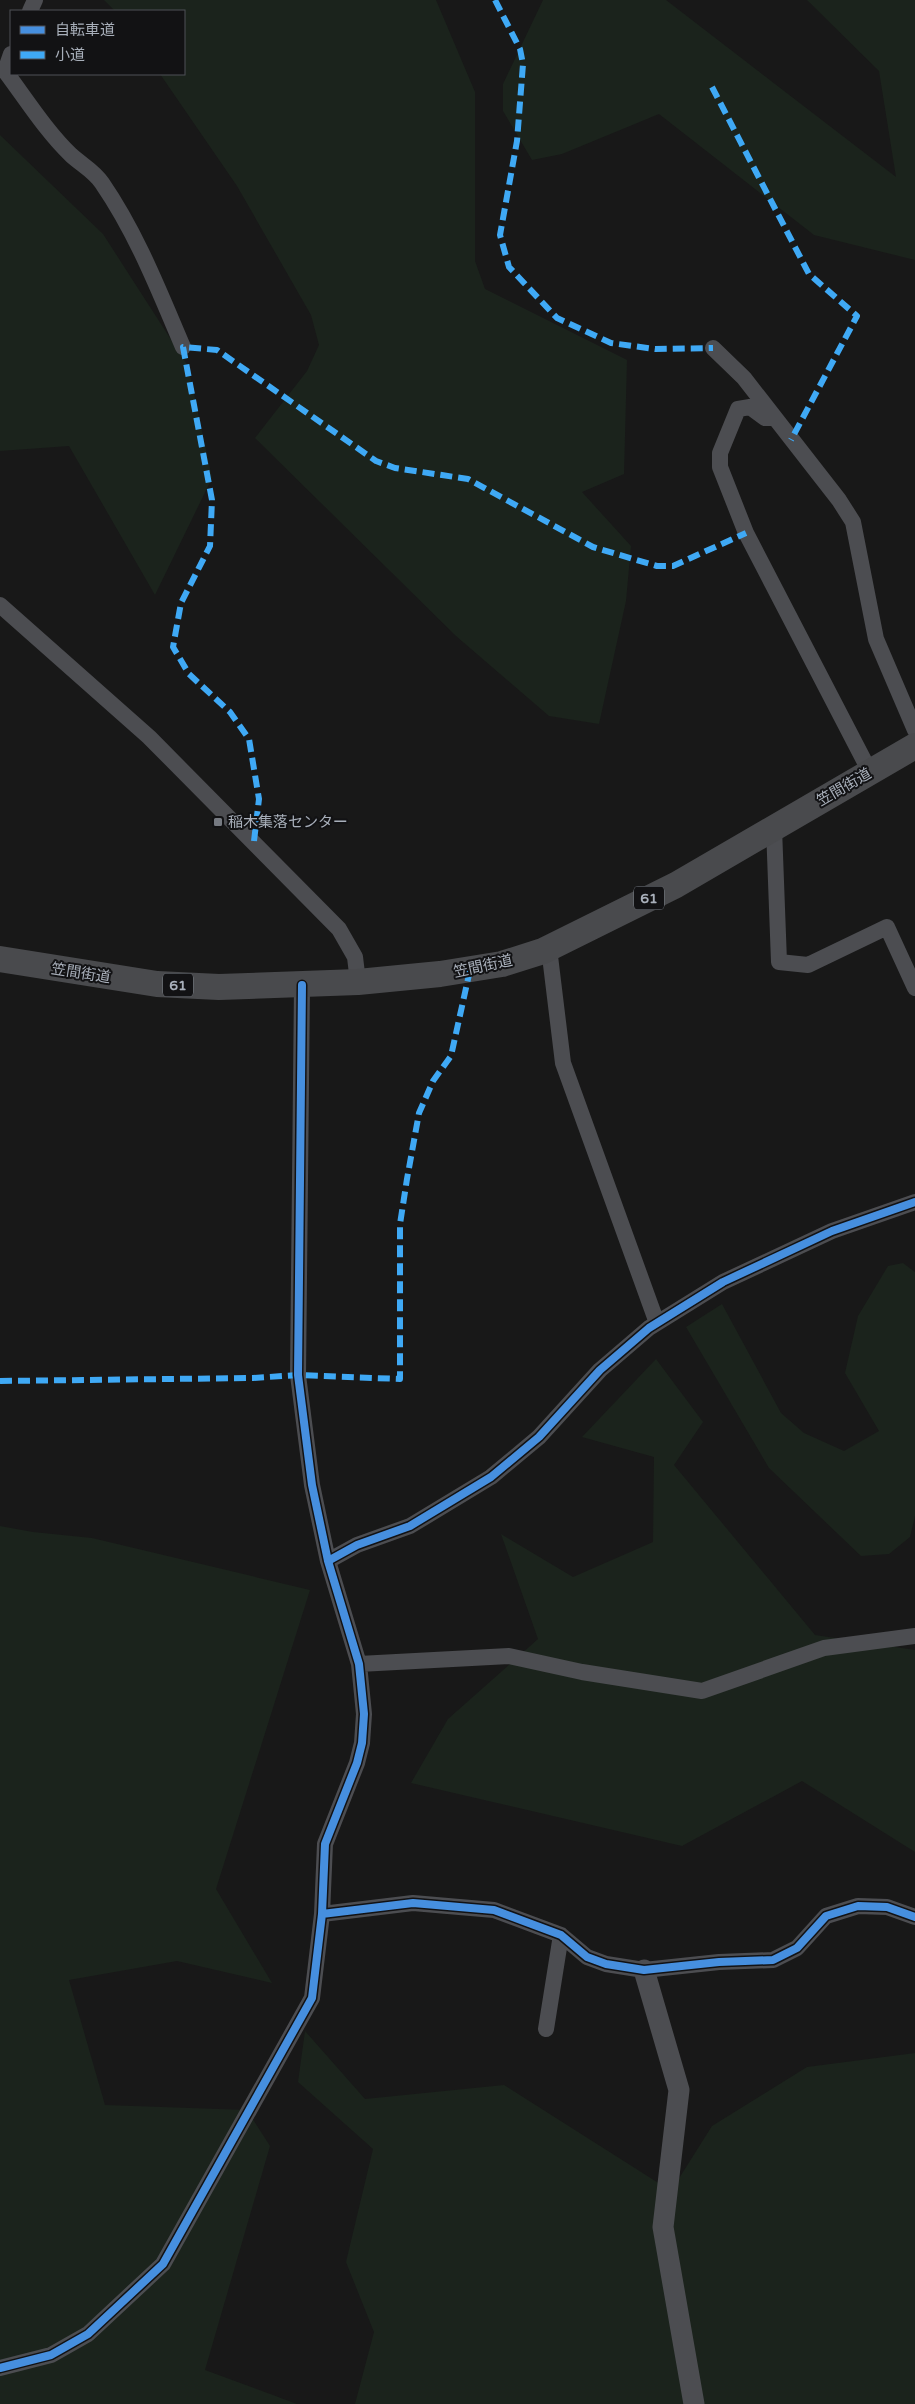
<svg xmlns="http://www.w3.org/2000/svg" width="915" height="2404" font-family="'Varela Round','Noto Sans JP',sans-serif">
	<rect width="100%" height="100%" fill="#181818"/>
	<path fill="#1b231c" d="M104,0h332l39,92v169l10,28 142,71 -3,114 -42,18 49,54 -5,55 -27,123 -50,-8 -93,-80 -201,-198 52,-67 12,-26 -8,-30 -74,-129 -77,-112h24v-63h-69z
		M543,0h123l230,177 -17,-106 -72,-71h108v260l-101,-25 -155,-121 -97,40 -30,6 -29,-49v-27z
		M0,135l103,99 85,132 24,112 -57,117 -86,-149 -69,5z
		M903,1263l12,9v244l-5,21 -21,17 -28,2 -92,-88 -83,-141 36,-23 59,109 23,20 40,18 35,-20 -34,-58 13,-57 30,-50z
		M656,1359l47,63 -29,43 141,170 100,15v202l-113,-71 -120,65 -271,-63 37,-64 90,-80 -37,-105 72,43 80,-35 1,-85 -72,-20z
		M0,1526l33,6 59,6 218,52 -94,299 56,94 -95,-22 -108,19 36,125 142,5 23,36 -65,224 92,34h-297z
		M305,2031l60,68 139,-14 167,106 41,-65 95,-59 108,-14v351h-560l19,-72 -28,-70 27,-113 -75,-67z"/>
	<g fill="none" stroke-linecap="round" stroke-linejoin="round">
		<path stroke="#4c4d51" stroke-width="16" d="M30,11l5,-11
			M11,54l-6,17c21,28 41,60 66,84 11,10 23,16 31,28 35,51 57,108 81,164
			M713,348l31,30 95,122 14,22 23,117 39,91
			M773,418h-8l-15,-11 -12,2 -18,44v14l26,66 124,239
			M0,605l149,132 190,192 16,28 3,25
			M774,828l5,134 29,3 79,-38 28,61
			M549,948l14,115 94,260
			M328,1561l29,-16 53,-19 81,-49 48,-40 61,-67 49,-42 74,-46 109,-51 83,-29
			M359,1664l150,-8 73,16 120,19 122,-43 91,-12
			M322,1914l91,-11 81,7 67,25 26,22 19,7 38,6 75,-8 54,-2 24,-12 29,-32 32,-10 29,1 28,10
			M546,2029l15,-94
			M0,2368l51,-13 37,-21 75,-70 149,-266 10,-84 3,-70 32,-81 5,-20 2,-29 -5,-50 -31,-103 -16,-76 -14,-110 4,-390"/>
		<path stroke="#4c4d51" stroke-width="21" d="M644,1970l35,120 -16,137 31,177"/>
		<path stroke="#494a4d" stroke-width="26" d="M0,959l157,25 62,3 139,-5 82,-8 62,-10 41,-13 133,-66 239,-139"/>
		<path stroke="#3fa9f5" stroke-width="6" stroke-dasharray="12 6" stroke-linecap="butt" d="M495,0l25,49 3,15 -6,77 -17,94 9,32 48,51 54,25 44,6 58,-1
			M712,87l97,187 48,42 -66,124
			M254,841l5,-42 -10,-60 -19,-27 -41,-38 -16,-27 8,-44 29,-57 2,-46 -29,-153 34,3 159,111 19,7 73,11 125,68 64,19h16l73,-33
			M0,1381l253,-3 45,-3 102,4v-155l7,-45 12,-66 14,-32 18,-25 19,-86"/>
		<g stroke="#121214" stroke-width="11">
			<path id="cycleway" d="M328,1561l29,-16 53,-19 81,-49 48,-40 61,-67 49,-42 74,-46 109,-51 83,-29
				M322,1914l91,-11 81,7 67,25 26,22 19,7 38,6 75,-8 54,-2 24,-12 29,-32 32,-10 29,1 28,10
				M0,2368l51,-13 37,-21 75,-70 149,-266 10,-84 3,-70 32,-81 5,-20 2,-29 -5,-50 -31,-103 -16,-76 -14,-110 4,-390"/>
		</g>
		<use href="#cycleway" stroke="#468fdf" stroke-width="8"/>
	</g>
	<rect fill="#767a81" stroke="#121214" stroke-width="2" x="213" y="817" width="10" height="10" rx="2.5"/>
	<g text-anchor="middle" stroke-width="4" stroke-linejoin="round" paint-order="stroke">
		<g fill="#121214" stroke="#7b8088" stroke-width="1">
			<rect x="634" y="886.5" width="30" height="23" rx="4"/>
			<rect x="163" y="973.5" width="30" height="23" rx="4"/>
		</g>
		<g font-size="14" font-weight="bold" fill="#a8afba">
			<text x="649" y="903">61</text>
			<text x="178" y="990">61</text>
		</g>
		<g font-size="15" fill="#a8afba" stroke="#121214">
			<text transform="translate(844 787) rotate(-30)" y="5">笠間街道</text>
			<text transform="translate(483 966) rotate(-12)" y="5">笠間街道</text>
			<text transform="translate(81 973) rotate(9)" y="5">笠間街道</text>
		</g>
		<g font-size="15" fill="#a8afba" stroke="#121214" text-anchor="start">
			<text x="228" y="827">稲木集落センター</text>
		</g>
	</g>
	<rect x="10" y="10" width="175" height="65" fill="#121214" stroke="#4e5156"/>
	<rect x="20" y="26" width="25" height="8" fill="#468fdf" stroke="#4e5156"/>
	<text x="55" y="35" font-size="15" fill="#a8afba">自転車道</text>
	<rect x="20" y="51" width="25" height="8" fill="#3fa9f5" stroke="#4e5156"/>
	<text x="55" y="60" font-size="15" fill="#a8afba">小道</text>
</svg>
